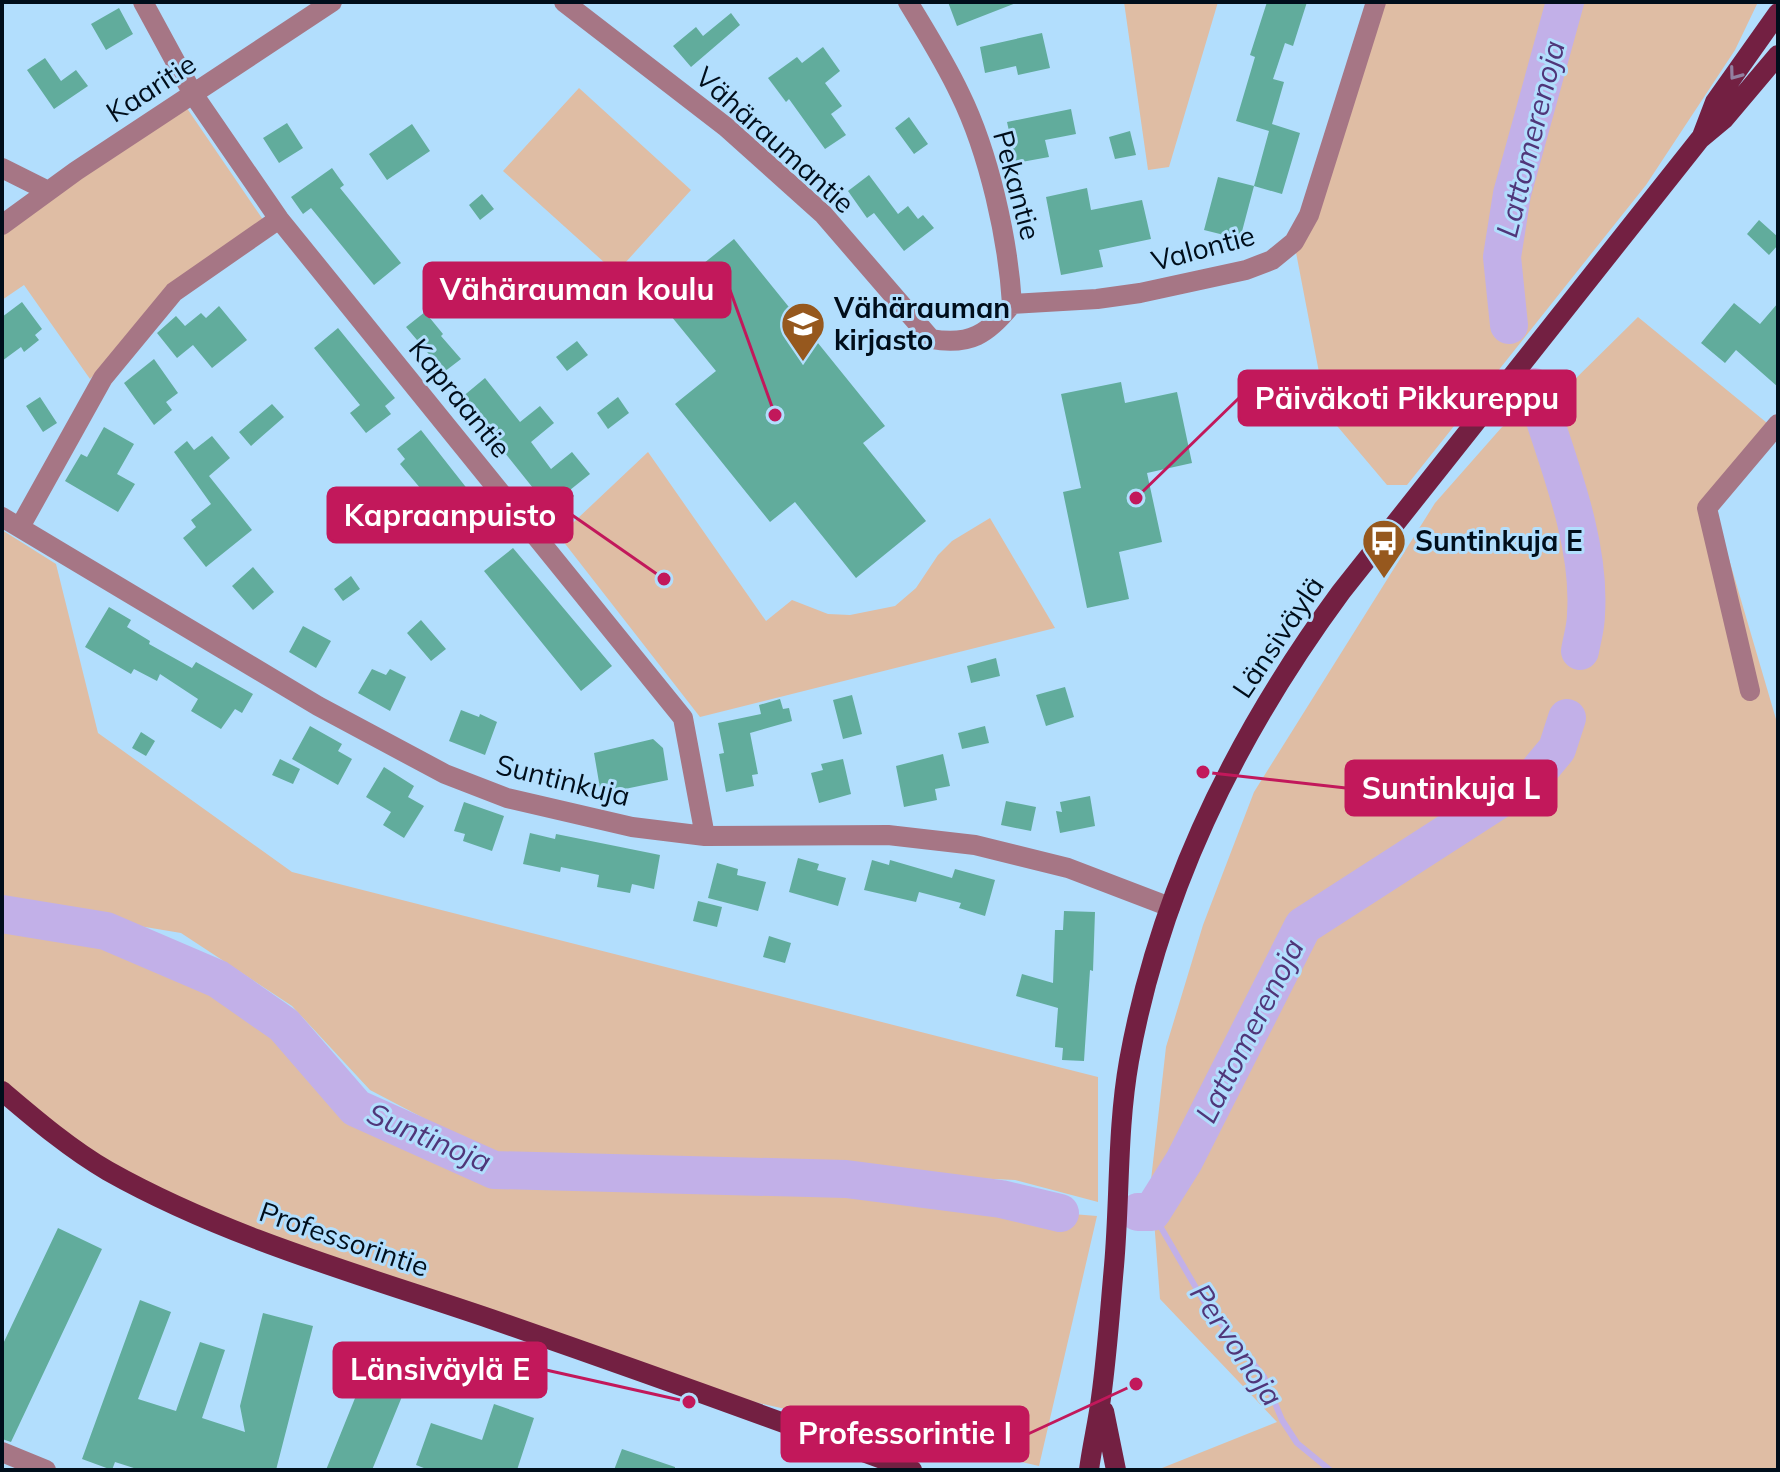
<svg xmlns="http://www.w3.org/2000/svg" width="1780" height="1472" font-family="Mulish,sans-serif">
	<rect width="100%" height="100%" fill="#b2defd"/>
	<path fill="#dfbda4" d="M1124,2h94l-49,165 -21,3z
		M1371,2h387l-23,48 -89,135 -239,300h-20l-60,-71 -33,-172z
		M579,88l112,102 -75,83 -113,-102z
		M182,101l86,126 -94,65 -84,87 -66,-94 -22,15v-72z
		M1638,317l140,115 -64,76 64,218v744h-621l120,-48 -117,-123 -9,-119 15,-133 37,-122 51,-133 181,-289 67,-76 62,-37z
		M648,452l118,169 26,-21 36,14 22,1 45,-9 21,-18 22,-33 14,-14 38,-23 65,110 -355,89 -141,-181z
		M2,530l54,34 42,169 194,139 806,205v125l-83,-22 -521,-25 -124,-65 -78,-84 -111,-73 -179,-30z
		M2,926l104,5 112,48 66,46 72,83 138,62 352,9 155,20 59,14 37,3 -58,250 -347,-78 -520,-184 -170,-113z"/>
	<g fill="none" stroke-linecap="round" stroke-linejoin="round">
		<path stroke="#c2b0e8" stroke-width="6" d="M1152,1212l54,93 58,72 18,43 15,23 33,27"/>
		<path stroke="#c2b0e8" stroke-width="38" d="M1509,325l-7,-68 10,-63 53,-192
			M1534,387c22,71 57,153 52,227 0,13 -4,25 -6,37
			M2,914l104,17 112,48 66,46 72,83 138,62 352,9 155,20 59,14
			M1138,1212h14l32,-51 119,-235 230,-148 24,-29 10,-31"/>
	</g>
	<path fill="#61ac9c" d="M948,2h67l1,1 -59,23z
		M1267,2h40l-14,44 -8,-3 -12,36 11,3 -12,42 28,9 -18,61 -28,-8 15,-55 -33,-10 19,-64 -5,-2z
		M119,8l14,26 -27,16 -15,-26z
		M731,13l9,12 -49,42 -18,-21 23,-19 7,9z
		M1042,33l8,35 -32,7 -2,-9 -31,7 -5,-26z
		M823,47l17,24 -15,12 17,23 -11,8 15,21 -21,14 -36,-50 -3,3 -18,-24 29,-21 5,6z
		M45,58l16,23 15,-11 12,16 -34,23 -27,-39z
		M1071,109l5,25 -31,6 4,17 -33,6 -9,-41z
		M909,117l19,27 -14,10 -19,-26z
		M287,123l16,25 -24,15 -16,-25z
		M412,124l18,27 -43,29 -18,-26z
		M1130,131l6,24 -21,4 -6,-22z
		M332,168l12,17 -4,3 61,75 -27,22 -63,-77 -8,6 -12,-17z
		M869,175l29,39 10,-8 10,13 5,-4 11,13 -30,23 -30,-38 -7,5 -19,-27z
		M1218,177l36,9 -14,53 -36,-9z
		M1087,188l4,22 51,-10 9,39 -52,11 4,17 -42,8 -15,-78z
		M482,194l12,15 -14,11 -11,-15z
		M1759,220l19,17v8l-9,10 -22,-21z
		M734,239l151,187 -22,17 63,78 -70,57 -61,-76 -25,20 -95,-118 41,-33 -58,-71z
		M22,302l20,27 -7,6 4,5 -15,12 -3,-5 -19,14v-44z
		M1734,303l26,21 18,-21v84l-42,-37 -11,13 -24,-20z
		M219,306l28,34 -35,28 -19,-23 -16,13 -20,-25 19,-17 9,10 16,-13 5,5z
		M425,312l18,22 -2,2 20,23 -17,13 -38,-45z
		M338,328l57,70 -10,8 6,8 -25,19 -16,-20 10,-8 -46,-57z
		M577,341l11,14 -21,16 -11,-14z
		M154,359l24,34 -12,9 6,8 -18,15 -30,-42z
		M485,378l35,44 20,-16 14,17 -23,19 20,27 21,-17 18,22 -20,16 4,6 -21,17 -92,-115z
		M1121,382l4,21 52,-11 15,71 -45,10 15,69 -43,10 10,47 -42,9 -24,-116 18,-4 -20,-94z
		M40,397l17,26 -14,9 -17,-26z
		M618,397l11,16 -21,16 -11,-16z
		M272,404l12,13 -33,29 -12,-14z
		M104,427l30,17 -17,30 18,10 -17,28 -53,-31 16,-27 6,3z
		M421,430l66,84 -33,28 -14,-17 11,-10 -20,-25 -5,5 -26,-31 5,-5 -8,-10z
		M212,436l18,22 -21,18 43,54 -46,37 -23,-29 13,-11 -5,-7 20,-16 -37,-52 13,-11 7,9z
		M513,548l99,118 -31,25 -97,-120z
		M253,567l21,25 -21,18 -21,-24z
		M351,576l9,13 -17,12 -9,-12z
		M109,607l22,13 -4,7 23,14 -1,3 43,24 4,-6 57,32 -11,19 -7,-4 -14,20 -30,-18 7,-12 -38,-25 -3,7 -23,-12 -3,5 -46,-27z
		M421,620l25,29 -15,12 -24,-28z
		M303,626l28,15 -15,27 -27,-16z
		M996,658l4,18 -29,7 -4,-17z
		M372,669l14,6 4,-6 16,8 -16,34 -32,-18z
		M1065,687l9,30 -28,9 -10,-31z
		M852,695l10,39 -19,5 -10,-39z
		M780,699l3,10 6,-1 3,13 -42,12 8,41 -6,1 2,11 -28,6 -7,-38 5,-1 -6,-30 43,-9 -2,-9z
		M461,710l18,7 1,-3 17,8 -12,33 -36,-14z
		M310,726l32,18 -4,7 14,8 -14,26 -46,-26z
		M985,726l4,17 -27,6 -4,-16z
		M141,732l14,9 -9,15 -14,-8z
		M653,739l10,9 5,32 -67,14 -7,-41z
		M943,754l7,32 -15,3 2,11 -33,7 -8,-41z
		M280,759l20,10 -7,15 -21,-9z
		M843,759l8,35 -32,9 -8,-30 12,-3 -2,-6z
		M384,767l30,19 -6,11 16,9 -20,32 -21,-13 8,-13 -25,-15z
		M1090,796l5,30 -35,7 -4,-22 6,1 -2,-10z
		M1006,801l30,6 -5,24 -30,-6z
		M464,802l40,14 -12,35 -29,-10 2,-7 -11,-3z
		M530,833l25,6 1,-5 104,21 -6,34 -22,-5 -2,9 -33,-6 2,-12 -38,-8 -1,5 -37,-8z
		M798,858l21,6 -2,6 29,8 -8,28 -49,-14z
		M872,860l17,5 1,-5 62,18 3,-9 40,11 -10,36 -26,-8 2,-5 -42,-11 -3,10 -52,-12z
		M717,863l21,6 -1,6 29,7 -8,29 -50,-13z
		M698,901l24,6 -5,20 -24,-6z
		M1064,911l31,1 -2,59 -3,-1 -6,91 -22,-1 1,-12 -8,-1 3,-39 -42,-12 6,-22 31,9 2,-53h8z
		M769,936l22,7 -6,20 -22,-6z
		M58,1228l44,21 -91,193 -9,-3v-93z
		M140,1300l31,12 -33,87 38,12 24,-69 25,8 -23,68 43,14 -5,-26 23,-93 50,13 -37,144h-136l-25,-8 -3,8 -30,-11z
		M372,1356l40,16 -40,98h-46z
		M494,1404l40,14 -17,52h-88l-13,-5 15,-42 51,17z
		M622,1449l53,18v3h-61z"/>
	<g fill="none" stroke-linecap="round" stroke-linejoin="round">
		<path stroke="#a67685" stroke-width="20" d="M143,2l50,92 86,125 404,499 22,118
			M564,2l162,125 97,87 108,125c39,7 57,-5 81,-35 -4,-65 -23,-151 -52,-210 -15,-32 -34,-62 -52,-92
			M2,168l46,23
			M2,225l74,-54 256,-169
			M1012,304l85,-5 43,-6 106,-23 26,-10 22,-18 15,-27 67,-213
			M2,517l316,189 127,68 62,24 125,29 73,9 183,-1 87,10 93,23 102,39
			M20,527l83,-149 71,-86 105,-73
			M1750,691l-43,-183 71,-84
			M2,1452l44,18"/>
		<path stroke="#732042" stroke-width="20" d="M1702,136l13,-34 63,-89
			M2,1091c33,28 68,58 106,80 119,67 254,104 383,148 141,49 281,99 421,151
			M1104,1411l12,59
			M1089,1470c3,-24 9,-48 12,-72 6,-43 9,-88 13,-132 6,-68 3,-137 15,-205 31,-172 109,-329 212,-469l359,-453 24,-20 54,-64"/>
	</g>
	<defs><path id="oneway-chevron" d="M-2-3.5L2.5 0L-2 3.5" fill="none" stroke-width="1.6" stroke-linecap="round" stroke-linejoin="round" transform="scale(2)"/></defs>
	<use stroke="#927fa0" href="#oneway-chevron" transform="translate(1735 74) rotate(126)"/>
	<defs>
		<g id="school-pin" transform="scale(2.3)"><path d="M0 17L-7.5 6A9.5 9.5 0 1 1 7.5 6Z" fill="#96581e" stroke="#b2defd"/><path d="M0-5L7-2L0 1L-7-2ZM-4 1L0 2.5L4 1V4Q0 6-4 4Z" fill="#fff"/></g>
		<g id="bus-pin" transform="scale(2.3)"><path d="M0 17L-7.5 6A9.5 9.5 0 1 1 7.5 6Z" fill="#96581e" stroke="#b2defd"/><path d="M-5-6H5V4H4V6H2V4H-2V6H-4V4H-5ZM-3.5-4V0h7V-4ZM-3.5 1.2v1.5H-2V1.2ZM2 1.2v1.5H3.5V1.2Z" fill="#fff"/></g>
	</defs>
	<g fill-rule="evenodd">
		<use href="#school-pin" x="803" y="324"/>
		<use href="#bus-pin" x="1384" y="541"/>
	</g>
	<g text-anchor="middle" stroke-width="6" stroke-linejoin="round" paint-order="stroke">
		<g font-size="28" fill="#000e1b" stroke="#b2defd">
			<text transform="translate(151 88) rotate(-33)" y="10">Kaaritie</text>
			<text transform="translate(775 140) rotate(42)" y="10">Vähäraumantie</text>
			<text transform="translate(1017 185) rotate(75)" y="10">Pekantie</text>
			<text transform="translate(1203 248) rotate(-15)" y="10">Valontie</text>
			<text transform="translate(460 398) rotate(51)" y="10">Kapraantie</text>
			<text transform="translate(1278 637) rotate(-56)" y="10">Länsiväylä</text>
			<text transform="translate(563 780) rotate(14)" y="10">Suntinkuja</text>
			<text transform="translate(344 1239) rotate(19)" y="10">Professorintie</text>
		</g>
		<g font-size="28" font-weight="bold" fill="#000e1b" stroke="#b2defd" text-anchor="start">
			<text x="834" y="318">Vähärauman<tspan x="834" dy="32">kirjasto</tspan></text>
			<text x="1415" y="551">Suntinkuja E</text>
		</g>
		<g font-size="30" font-style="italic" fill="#503679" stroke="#b2defd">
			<text transform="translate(1531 139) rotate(-76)" y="10">Lattomerenoja</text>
			<text transform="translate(1250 1031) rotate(-63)" y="10">Lattomerenoja</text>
			<text transform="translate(429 1138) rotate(23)" y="10">Suntinoja</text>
			<text transform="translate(1236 1345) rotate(56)" y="10">Pervonoja</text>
		</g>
	</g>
	<path fill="none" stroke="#c2185b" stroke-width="3" d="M775 415L730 290M1136 498L1239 398M664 579L572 515M1203 772L1346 788M689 1402L546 1370M1136 1384L1028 1434"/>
	<g fill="#c2185b" stroke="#b2defd" stroke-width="3">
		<circle cx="775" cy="415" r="8"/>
		<circle cx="1136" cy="498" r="8"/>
		<circle cx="664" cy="579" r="8"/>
		<circle cx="1203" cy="772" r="8"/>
		<circle cx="689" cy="1402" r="8"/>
		<circle cx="1136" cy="1384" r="8"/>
	</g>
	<g fill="#c2185b" stroke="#c2185b" stroke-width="3">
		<rect x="424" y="263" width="306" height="54" rx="8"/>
		<rect x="1239" y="371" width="336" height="54" rx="8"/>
		<rect x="328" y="488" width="244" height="54" rx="8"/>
		<rect x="1346" y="761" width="210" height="54" rx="8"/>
		<rect x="334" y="1343" width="212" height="54" rx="8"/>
		<rect x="782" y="1407" width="246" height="54" rx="8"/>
	</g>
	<g font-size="30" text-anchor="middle" font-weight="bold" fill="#fff">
		<text x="577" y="300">Vähärauman koulu</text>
		<text x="1407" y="409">Päiväkoti Pikkureppu</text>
		<text x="450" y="526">Kapraanpuisto</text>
		<text x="1451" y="799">Suntinkuja L</text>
		<text x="440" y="1380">Länsiväylä E</text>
		<text x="905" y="1444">Professorintie I</text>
	</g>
	<rect width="1780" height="1472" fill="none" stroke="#000e1b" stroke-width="8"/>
</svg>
